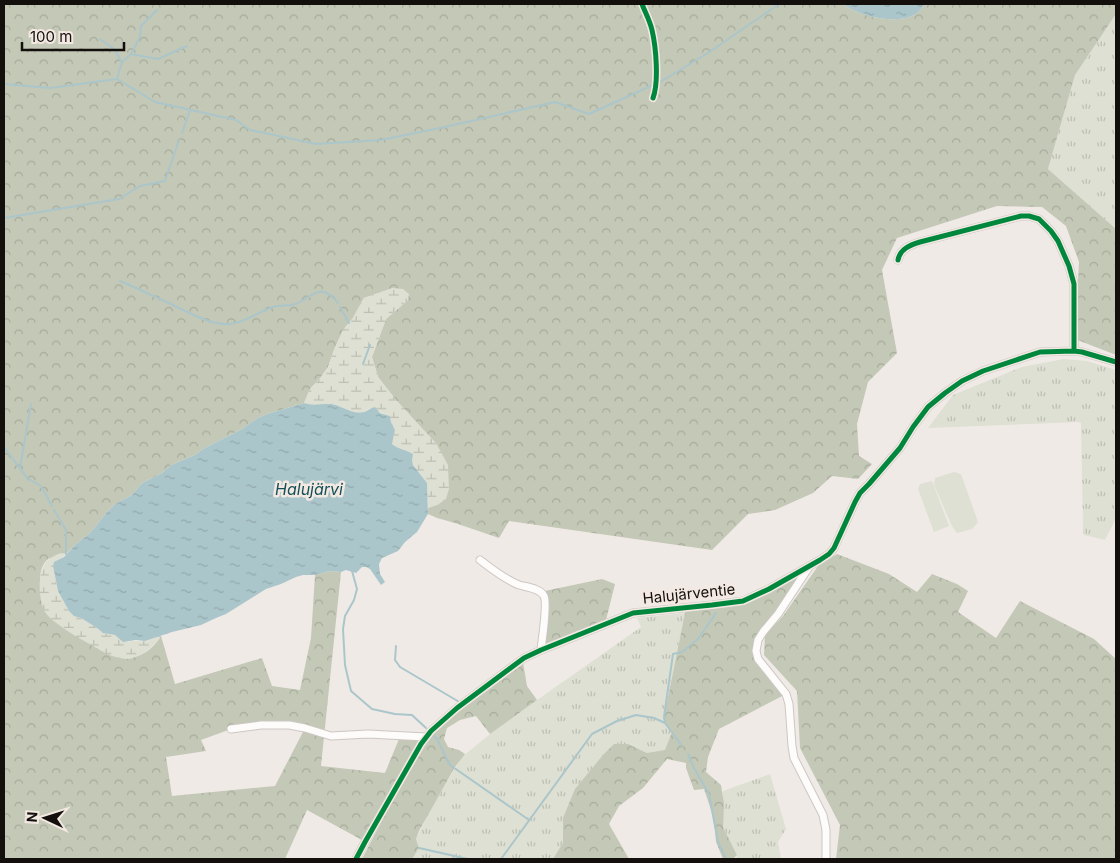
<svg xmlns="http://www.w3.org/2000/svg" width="1120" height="863" font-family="Inter,sans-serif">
	<defs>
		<pattern id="grass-tufts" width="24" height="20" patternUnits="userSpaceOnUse" patternTransform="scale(1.25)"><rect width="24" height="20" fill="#dde0d2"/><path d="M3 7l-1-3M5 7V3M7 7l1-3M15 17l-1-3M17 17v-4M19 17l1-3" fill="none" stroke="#bdbfb3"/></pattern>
		<pattern id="forest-crowns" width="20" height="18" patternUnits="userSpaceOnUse" patternTransform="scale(1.25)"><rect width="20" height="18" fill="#c4c8b6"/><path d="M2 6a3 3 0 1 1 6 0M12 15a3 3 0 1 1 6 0" fill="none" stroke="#a7ab9b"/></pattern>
		<pattern id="wetland-marsh" width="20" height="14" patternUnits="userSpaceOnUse" patternTransform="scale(1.25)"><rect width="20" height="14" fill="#dde0d2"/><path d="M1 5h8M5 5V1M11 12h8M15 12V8" fill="none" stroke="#bdbfb3"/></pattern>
		<pattern id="water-ripples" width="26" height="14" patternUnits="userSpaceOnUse" patternTransform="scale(1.25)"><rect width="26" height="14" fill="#abc6cb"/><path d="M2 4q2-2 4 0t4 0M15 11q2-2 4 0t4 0" fill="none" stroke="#92a9ad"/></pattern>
	</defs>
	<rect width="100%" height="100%" fill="#f0eae6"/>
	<path fill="url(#grass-tufts)" d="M1116,14v215l-68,-60 27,-94z
		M1064,359l23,2 29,9v148l-11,22 -21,-5 -1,-5 -2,-107 -3,-1 -150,6 25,-33 69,-28z
		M685,613l-21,104 1,6 7,9 -7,19 -18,2 -19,-9 -65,74v25l-9,16h-142l7,-11 -3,-9 16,-32 30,-50 38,-31 141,-99 -4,-9z
		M770,774l16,55 -8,13 3,17h-45l1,-4 -14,-28v-36z"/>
	<path fill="url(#forest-crowns)" fill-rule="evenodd" d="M4,4h839c15,12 53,21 71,11 5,-2 8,-7 11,-11h191v10l-41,61 -27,94 68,60v126l-41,-16 4,-77 -13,-36 -24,-19 -45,-1 -100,32 -15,32 15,83 -29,29 -11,42 2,32 13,8 -14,15 -26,-3 -19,17 -38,17 -27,4 -36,36 -203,-29 -10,17 -44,-15 -18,-5 -9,-4v-6l11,-4 -24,-83 -19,-21 -18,-23 -6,-20 14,-38 22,-19 -15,-12 -29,10 -11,20 -10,12 -9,20 -6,17 -7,10 -11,12 -6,14 -37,11 -11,5 -14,10 -39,20 -8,6 -24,10 -9,8 -20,10 -10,12 -17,9 -8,8 -17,21 -15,12 -9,9c-5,-1 -7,0 -11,3 -3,1 -6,1 -8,3 -12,11 -6,38 -2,51l74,46c18,3 32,-5 42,-21l14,48 87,-26 10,28 28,4 11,-52 4,-63 15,-4 11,1 -20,194 64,7 14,-34 21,1 -58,100 -55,-30 -22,49h-281zM289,725l16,3 -30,58 -103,10 -6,-39 40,-6 -5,-11 30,-11z
		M837,554l52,20 28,18 15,-18 25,10 11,7 -10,21 38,26 24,-37 74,38 22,20v200h-280l4,-34 -40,-77 -3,-57 -33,-36 1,-20 18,-19 35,-50z
		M810,565l-47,67 -7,19 30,43 -67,35 -11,28 -2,15 15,13 3,18 -1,24 14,28 -4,4h-10l-7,-17 -2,-23 -10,-30 -10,1 -8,-22v-5l-19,-4 -24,29 -24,18 -10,18 20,35h-76l10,-16v-25l12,-29 28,-34 11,-11h14l19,9 18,-3 7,-18 -7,-9 -1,-6 22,-109 57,-7z
		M602,579l13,5 -10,40 -64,26 4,-45 -5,-13z
		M523,662l4,24 10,14 -47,34 -14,-18 -16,4 -13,8 -3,11 4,8 11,3 6,4 -10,13 -36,64 -3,8 3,9 -7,11h-50l36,-69 32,-52 22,-22z"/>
	<path fill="url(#wetland-marsh)" d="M393,288l10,1 6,5 -1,6 -22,19 -14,38 6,20 18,23 40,43 12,22 1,24 -3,10 -7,5 -11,4 -1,-25 -14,-18 -1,-5 -5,-9 -7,-2 -8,-5 3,-14 -4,-8 -1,-6 -20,-8c-10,10 -26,-1 -38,-4 -4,-1 -8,1 -12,1 -6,1 -11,0 -16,-2l6,-14 11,-12 7,-10 6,-17 9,-20 10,-12 11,-20z
		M61,553l5,1 -13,12 3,16 2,9 11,20 28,17 6,5 12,2 13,7c6,-2 10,0 17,-1 6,-1 10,-5 16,-5 -6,10 -20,21 -32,23 -6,0 -14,-2 -20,-4 -15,-9 -55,-29 -64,-43 -5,-9 -6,-23 -5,-34 3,-15 7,-20 21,-25z"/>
	<path fill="#dde0d2" d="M954,472l7,2 17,48 -6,7 -15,4 -5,-7 -18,-41 1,-7z
		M932,481l17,45 -15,6 -16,-43 2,-5z"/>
	<path fill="url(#water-ripples)" d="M843,4h82c-3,4 -6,9 -11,11 -18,10 -56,1 -71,-11z
		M304,403c9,3 15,1 24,1 11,-1 23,11 36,8 4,-1 6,-4 11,-5l5,6 10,3 1,6 4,8 -3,14c8,6 13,5 21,10l-1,6 1,5 14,18 1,31 -11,18 -12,10 -7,9 -16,7 -3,6 1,10 5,8 -4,3 -11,-16 -4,-2h-4l-6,6 -10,-3 -5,2 -11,-1 -15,4h-12l-7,2 -15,7 -15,5 -40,25 -10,4 -15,7 -29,7 -27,9 -9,-1 -13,2 -8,-7 -12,-2 -6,-5 -16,-10 -7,-2 -5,-5 -11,-20 -5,-25 1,-4 10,-5 11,-12 15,-12 17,-21 8,-8 17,-9 10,-12 20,-10 9,-8 24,-10 8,-6 39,-20 14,-10 11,-5z"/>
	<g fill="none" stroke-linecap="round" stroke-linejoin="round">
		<path stroke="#abc6cb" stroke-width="2" d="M100,39l14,10 8,13
			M131,54l27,5 29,-13
			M117,79l5,-17 9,-8 9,-17 1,-11 16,-16
			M660,82l48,-29 71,-49
			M4,84l46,4 67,-9 38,23 81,18 14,10 66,14 65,-4 59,-12 115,-26 34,12 64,-29
			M182,133l8,-23
			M4,218l115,-19 21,-13 25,-5 14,-41
			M120,281c17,7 33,15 49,22 17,8 42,23 61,21 16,-2 28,-12 43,-17 6,-2 12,-1 19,-2 17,-3 27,-27 46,-2
			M340,307l9,16
			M363,364l7,-19
			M4,447l23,31 14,8 11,20
			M20,468l11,-64
			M54,510l12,20v24
			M352,571l5,18 -3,11 -9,16 -2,13 2,36 6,26 21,18 23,5 17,1 14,13
			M396,646l-1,14 5,7 61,36
			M665,723l-1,-6 9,-63 9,-2 16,-13 18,-26
			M434,736l3,3 13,26 79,55
			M688,754l6,14 15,26 9,48 8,17
			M419,848l49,11
			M501,859l91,-125 25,-13 19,-6 18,3 11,5 17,23"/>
		<g stroke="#ccc7c4" stroke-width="9">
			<path id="minor" d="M642,4c3,8 8,17 10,26 4,17 7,52 1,68
				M898,260c2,-11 12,-15 22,-18l101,-26h8l10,3 12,12 7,10 11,25 5,18v67
				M480,560c12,9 24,19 39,25 7,2 21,3 25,11 4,8 -2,43 -3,54
				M809,567l-31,47 -15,18 -5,8 -2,11 2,8 28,35 3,10 3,42 2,12 29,57 3,15v29
				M231,729l30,-4h28l16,3 26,8 37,-2 58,3
				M356,859l9,-17 56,-98 10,-13 26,-23 67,-50 17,-8 92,-37 79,-8 31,-4 26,-12 51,-29 9,-6 5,-6 21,-46 5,-9 9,-9 31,-36 13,-21 15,-20 17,-14 17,-12 21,-10 57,-19 34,-1 8,1 34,10"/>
		</g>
		<use href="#minor" stroke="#fdfcfb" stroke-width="7"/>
		<g stroke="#f4e9e2" stroke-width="8">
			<path id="cycleway" d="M642,4c3,8 8,17 10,26 4,17 7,52 1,68
				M898,260c2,-11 12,-15 22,-18l101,-26h8l10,3 12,12 7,10 11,25 5,18v67
				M356,859l9,-17 56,-98 10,-13 26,-23 67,-50 17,-8 92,-37 79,-8 31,-4 26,-12 51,-29 9,-6 5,-6 21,-46 5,-9 9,-9 31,-36 13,-21 15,-20 17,-14 17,-12 21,-10 57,-19 34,-1 8,1 34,10"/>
		</g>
		<use href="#cycleway" stroke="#00873e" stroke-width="5"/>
	</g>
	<g text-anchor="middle" stroke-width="5" stroke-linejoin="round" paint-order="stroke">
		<g font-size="15" fill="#120f0c" stroke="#f4e9e2">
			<text transform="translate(689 594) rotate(-6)" y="5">Halujärventie</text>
		</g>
		<g font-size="16" font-style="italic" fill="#125059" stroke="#f4e9e2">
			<text x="309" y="495">Halujärvi</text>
		</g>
	</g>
	<rect width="1120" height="863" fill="none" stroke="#120f0c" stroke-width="10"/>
	<g transform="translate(45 818) rotate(274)" stroke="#f4e9e2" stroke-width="4" paint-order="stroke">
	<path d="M0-4L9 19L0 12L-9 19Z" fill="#120f0c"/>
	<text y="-8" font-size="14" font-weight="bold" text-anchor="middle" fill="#120f0c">N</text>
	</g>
	<path d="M22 42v8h102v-8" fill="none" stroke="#120f0c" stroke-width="2.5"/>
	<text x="30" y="42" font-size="15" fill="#120f0c" stroke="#f4e9e2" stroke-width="4" paint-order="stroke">100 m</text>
</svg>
